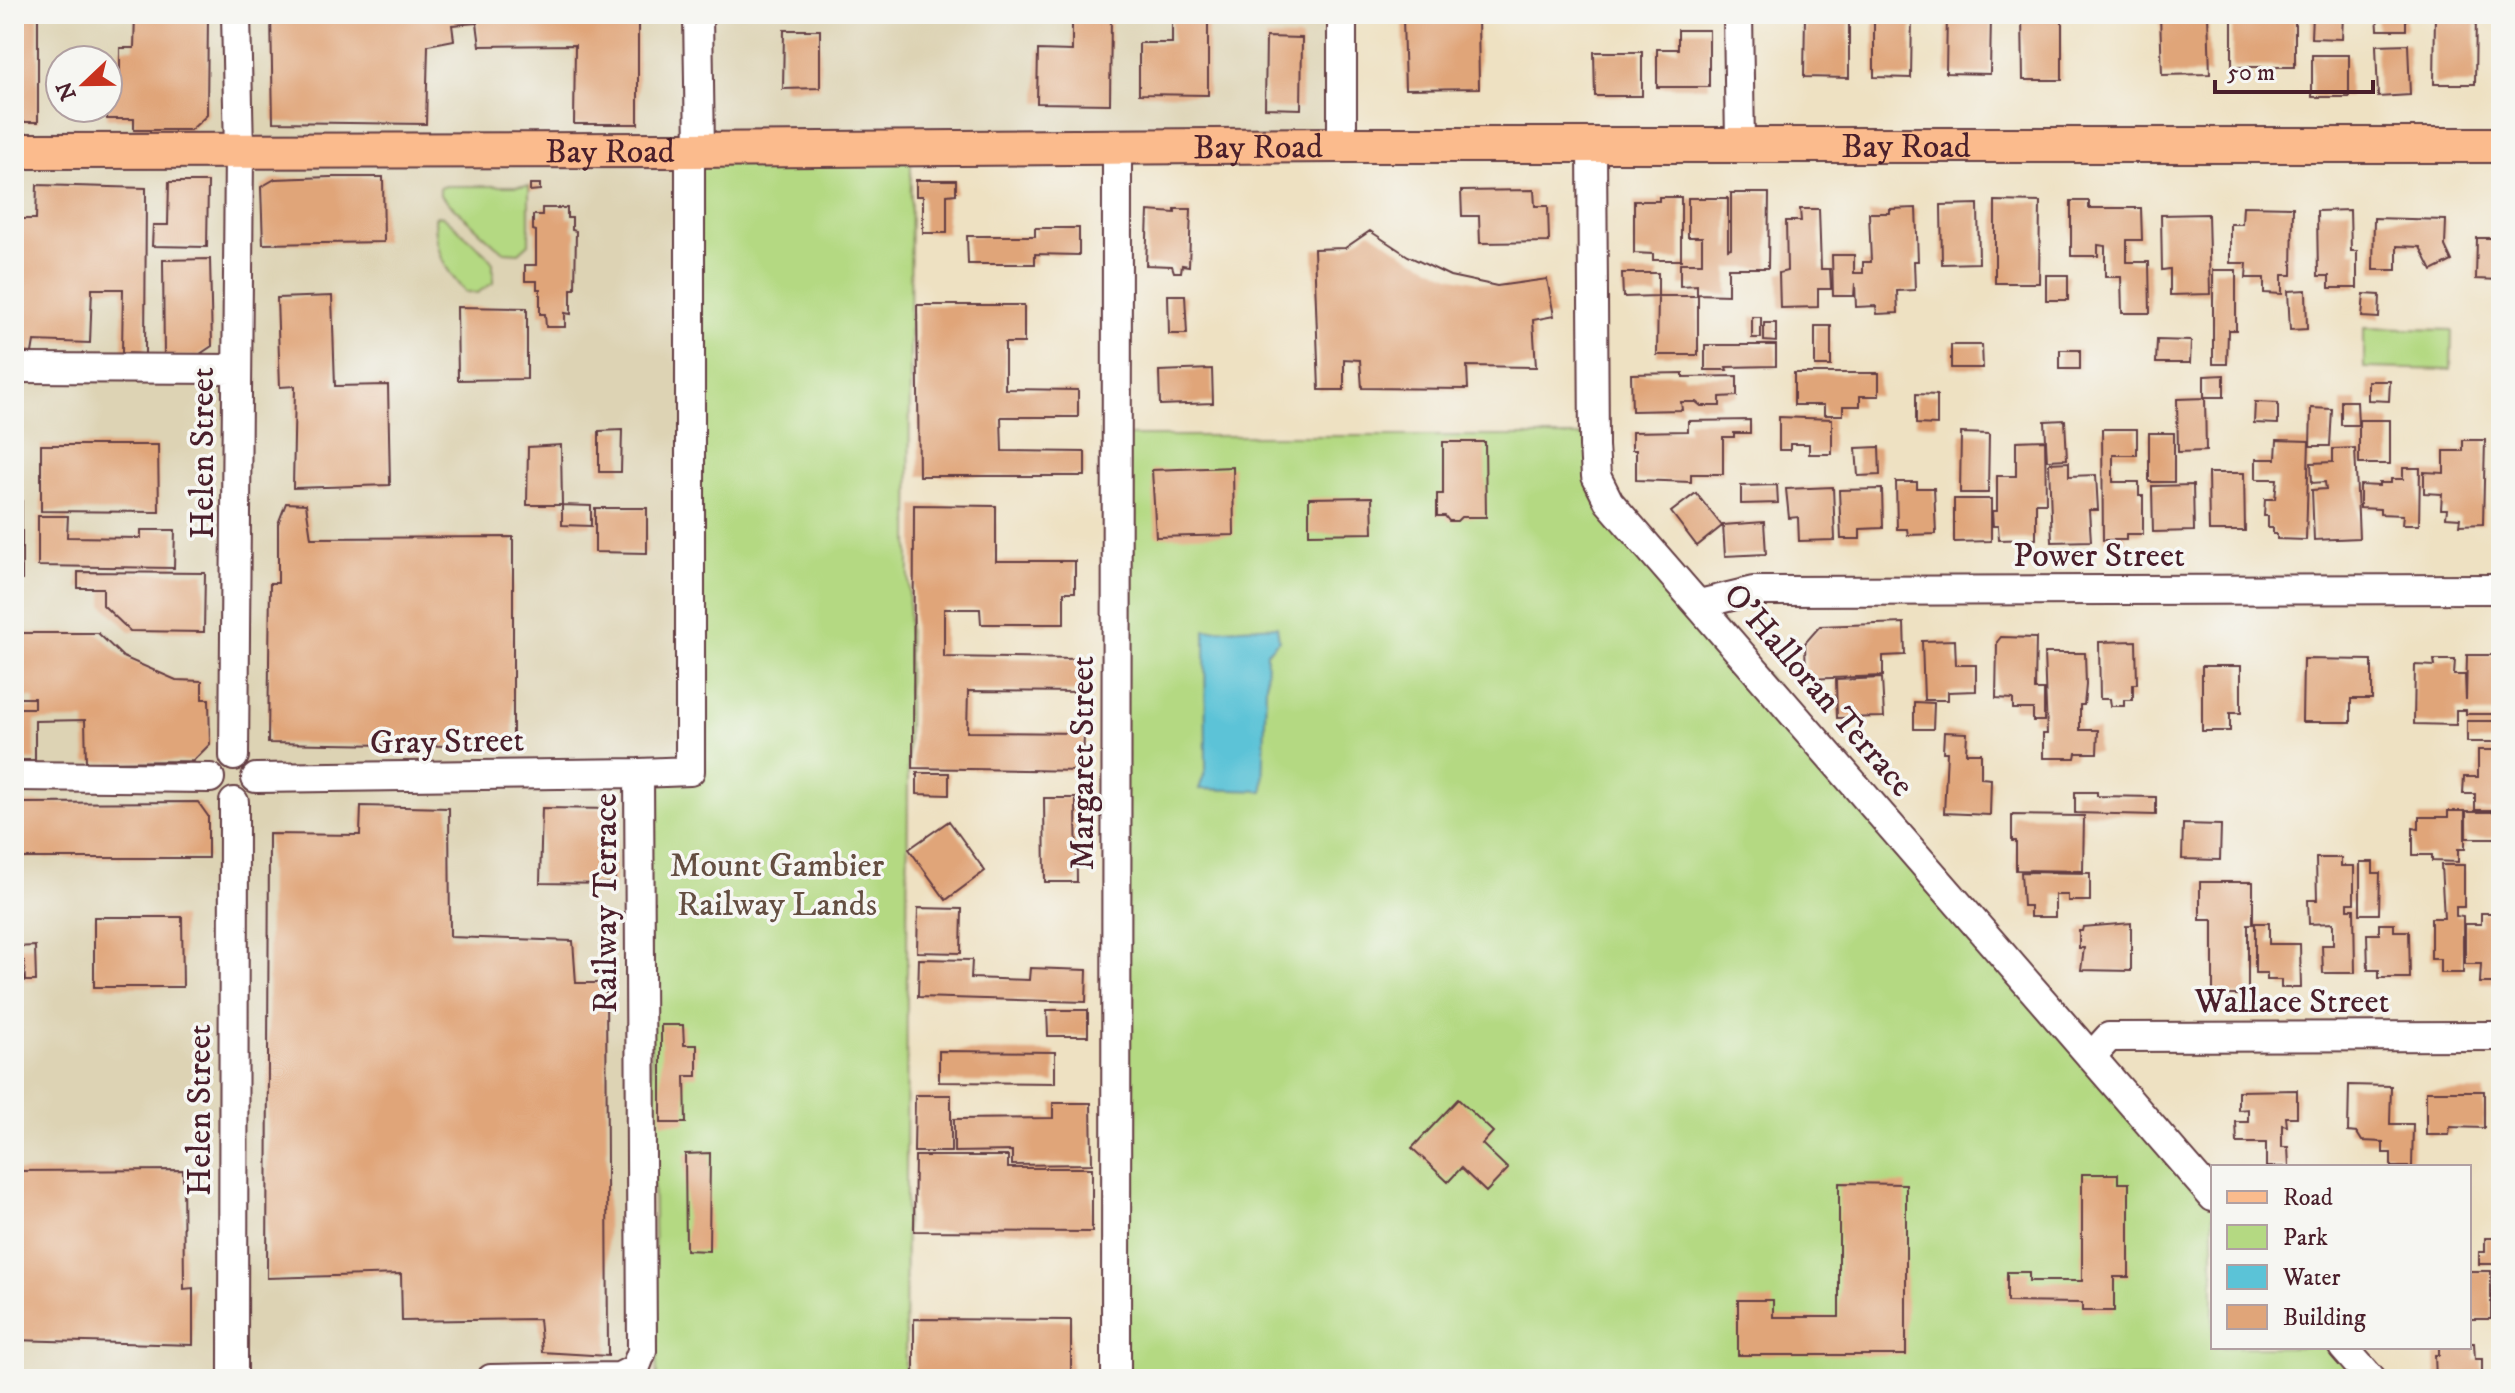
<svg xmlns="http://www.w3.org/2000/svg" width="2515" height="1393" font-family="'IM FELL DW Pica',serif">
	<rect width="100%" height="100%" fill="#f6f6f2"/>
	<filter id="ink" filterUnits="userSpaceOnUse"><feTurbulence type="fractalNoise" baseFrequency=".0125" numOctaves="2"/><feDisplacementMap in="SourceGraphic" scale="16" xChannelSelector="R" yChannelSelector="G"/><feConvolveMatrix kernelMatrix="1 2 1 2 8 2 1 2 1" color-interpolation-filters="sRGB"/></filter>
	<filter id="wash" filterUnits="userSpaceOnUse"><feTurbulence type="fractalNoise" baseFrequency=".006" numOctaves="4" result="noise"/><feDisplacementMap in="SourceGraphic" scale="32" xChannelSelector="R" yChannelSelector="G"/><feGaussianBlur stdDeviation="1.8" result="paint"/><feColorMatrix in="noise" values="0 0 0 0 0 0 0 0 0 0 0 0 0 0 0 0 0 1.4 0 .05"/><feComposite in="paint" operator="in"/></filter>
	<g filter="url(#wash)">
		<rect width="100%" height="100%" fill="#eee1c2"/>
		<path fill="#ddd3b4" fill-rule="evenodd" d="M14,14h1326l2,131 -617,4 -26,629 -53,3 11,598h-643zM60,60h48v48h-48z"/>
		<path fill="#b4d982" stroke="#7f7c56" stroke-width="2" d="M697,157h214l-6,1222h-248l-11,-599 52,-2z
			M446,186h83v58l-10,9 -14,-1 -9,-6 -56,-51v-7z
			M437,216h6l42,37 8,10v20l-16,10 -11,-1c-22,-21 -31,-43 -31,-74z
			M2364,328l88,2 -1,40 -87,-2z
			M1117,436h477l2,40 617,721v150h130l28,32h-1255z"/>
		<path fill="#5bc3d7" stroke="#527181" stroke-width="2" d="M1277,626l2,14 -12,12 -4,139 -64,-2 7,-20 -1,-139z"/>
		<g id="blocks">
			<path fill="#e0a579" d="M14,14h24v108h-24z
				M135,14h73l-1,101 -16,15h-57v-11h-27l1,-45h12v-26h14z
				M271,14h367v110h-64l1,-79 -95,1 -3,-23 -25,2 2,15 -26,5 -2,79 -153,-2z
				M1072,14h39l-1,90 -73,-1 1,-53 34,1z
				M1172,14h36v81l-69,-1v-51h33z
				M1400,14h78l1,74 -74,1 -2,-71z
				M1805,14h44v64l-45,-1z
				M1874,14h38l-1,64 -37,-1z
				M1947,14h44l-1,60 -44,-1z
				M2022,14h40v66h-39z
				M2160,14h48l2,60 -48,1z
				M2312,14h31l-1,25 -31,-1z
				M2377,14h29v16h-28z
				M2435,14h41l-1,70h-41z
				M2295,17v50h-63v-49z
				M784,30h36v58l-37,1z
				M1678,30h31v57h-52v-38h21z
				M1266,37l36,1 -1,71 -36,-1z
				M2408,44l2,51 -32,2 -2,-52z
				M1594,52h48v44h-47z
				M2312,55h37v42h-37z
				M330,177h53l1,65 -121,2 -2,-57 14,-8z
				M916,180h40v14l-9,1v38h-24v-37h-7z
				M169,182h39l-1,65 -55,-1 1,-21h15z
				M530,184h10v6l-10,1z
				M37,185l109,3 -1,166 -23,-1 1,-64h-31l-2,54 -56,-2 -2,12 -18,-1v-133h22z
				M1534,190l1,16h13l1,36 -69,1 -1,-27h-17l-1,-25z
				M1731,193h38l-1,75h-40v27l-31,-1v-9l-17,1v-23h22v-26h-14v-39h40v51l3,-1z
				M1659,197h22v63h-28v-6l-19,-1v-52h25z
				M1995,201l45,1 -1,81h-44z
				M2071,201h18v7h52l1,32h-15v22h22l1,51h-28l-1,-36h-16v-31l-7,-1v11h-27z
				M1978,204l1,59 -37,1 -1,-59z
				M2243,206l50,1 -1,68h-10v19l-18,-1v-15h-18l1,-15h-17v-39h12z
				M542,208h25v10h5v12l4,1 -1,58h-4v25l-6,-1v14h-19l-1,-13h-5v-25h-3v-8h-12v-16h11v-34l-3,-1v-15h9z
				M1916,208l2,53h-4l1,29 -18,1 1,22 -21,1 -1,-8 -20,1 -1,-24 -1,13h-21l-1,-41h22v18h9v-11h8l-2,-49h21v-4z
				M1175,209h16l-2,57 -7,-1 -1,7h-7l-2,-6 -26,-1 2,-54 27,2z
				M1800,209h19l2,60h9l1,20h-13v18l-38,1 -1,-35 8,-2 -1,-50h15z
				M2350,210l1,41h6v37h-28v-12h-11l-1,-65z
				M2208,214l2,80 -40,1v-26l-8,1 -1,-55z
				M2374,218l72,2 -1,26 7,15 -20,10 -12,-24 -23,-1v24h-24z
				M1035,228h44v27l-44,-1v10h-67l-1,-28h68z
				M2494,229l7,1v50l-25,-1 1,-41h16z
				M1370,231l38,25 42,20 47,10 50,-7 7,37 -21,4 3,47 -69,-1 1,23 -106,-1 -2,-28 -16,-1v31h-25l-5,-141 31,-1z
				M210,259l2,87 -15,10 -33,1 -1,-97z
				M2213,270h23v60h-8l-1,34h-14z
				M1622,273h36v23l-35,1z
				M2046,275h22v25h-22z
				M2306,290l1,39 -17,1 -2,-39z
				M2364,294l16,1 -1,23 -17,-1z
				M1168,295h17l2,39h-18z
				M332,296l3,90 53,-1 2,100 -97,3 2,-102 -15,1 -3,-89z
				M1658,296h40v59h-41z
				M917,305h107v38h-19v46l73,1v27h-77l1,34 83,1v24h-166z
				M457,307l70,1v71l-69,1z
				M1752,317h9v21h-9z
				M1764,323h12v19l-12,-1z
				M1815,326h16v40h-16z
				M2157,340l34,1 -1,22h-34z
				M1705,345h71v21l-50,1 1,3h-22z
				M1951,345h31l1,23h-32z
				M2060,350h20v19h-20z
				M1212,369l1,34 -53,2 -1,-34z
				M1683,373v4l54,-1v20l-17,1v9h-19l-5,-4h-15l1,8 -50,1 -1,-37z
				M1794,373h85v23h-19v10h-17v9h-19v-10h-30z
				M2224,375v22h-20v-21z
				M2368,381h22l-1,20 -21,-1z
				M1916,394l21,1v30l-21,-1z
				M2205,398l1,53 -28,1 -1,-53z
				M2341,401h16l1,24h-17z
				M2255,402l23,1v21l-24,-1z
				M2311,408l21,1 -2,37h-20z
				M1779,417l53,2v35h-23v-10h-19v6h-11z
				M1750,420v13h-16v4h-11v37h-32v8l-55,-2v-30h-4v-18l56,-1v-10z
				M2065,420l2,39 -20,1 -2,-39z
				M2359,420h31v44h-31z
				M2102,429h35v26h-24v27h26v14h4v38h-17v6h-23z
				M622,430l-1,42h-22v-41z
				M1961,433l28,1 -1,59h-28z
				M2149,433h25v49h-25z
				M2045,440l1,63h-10v36l-37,1 -1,-14h-5l-1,-15h5v-35h19v-35z
				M2277,440l32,1 -3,99 -29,-1v-5h-4v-6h-5v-12h-4l1,-17h10l2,-20h-21v-20h20z
				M2463,440h22l-2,84 -24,1 1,-7 -14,-1 1,-8h-6l1,-15 -18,-1v-21l20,1v-22h19z
				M1443,442h42l1,75h-25l-4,4h-8l-4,-5h-8v-22h6z
				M41,445h117l1,67 -118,-1z
				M561,445l1,60h-35l1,-58z
				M1879,447l1,28 -22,1 -2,-28z
				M2355,448l4,90 -45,2 -2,-50 14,-1 -1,-7 -13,1 -1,-20 22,-1v-13z
				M2069,462v14l27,-1 2,35h-9l2,31 -39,1 -3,-79z
				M1233,467l1,68 -78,2 -4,-67z
				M2403,468h17l-1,57h-17l1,-10 -23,-1v-5l-20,-1v-23l19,1v-3h12v-4h12z
				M2208,473h36l1,58h-36z
				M14,475l8,1v104h-8z
				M1896,482h21v6h17l2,46 -28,1 -1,-6h-10z
				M1777,485l1,18 -37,1v-18z
				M2193,485l1,46 -41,1 -1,-46z
				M1833,487l2,53 -36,1 -1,-24 -9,1 -3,-29z
				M1882,489l1,39 -23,1v10h-19l-2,-49z
				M1696,493l26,33 -25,20 -26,-34z
				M1372,497l1,36 -64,1v-36z
				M1954,499h37v42l-37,1z
				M286,503l20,1 5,34 202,-1v210l-245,-4 2,-160h8v-59z
				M562,505l29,1v20l-29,-1z
				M914,505l82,1v55h79v31h-11v32h-83l-1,-15h-36v48l137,2v33l-113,-1 -1,41 117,1 -1,38 -170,-3z
				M595,508h52v45l-52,-1z
				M38,516h30l-1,21 74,1v-8h34l-1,38 -136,-2z
				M1764,522l2,32 -41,2 -2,-31z
				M78,572l127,1 -1,59 -74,-1 -27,-26v-17h-25z
				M1904,623l1,32 -22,1v20l-77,3 -1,-36 15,-17z
				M14,633h84l25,24 53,23 26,1v18h7l1,45 -17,17 -107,1 -1,-42 -50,1v39h-21v-52h20v-10h-20z
				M2001,637l35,1 -1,52h9v31h-11v-12h-20v-10l-17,-1 1,-56z
				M1955,640l1,25h20v26l-28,1v8h-24l-2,-59z
				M2136,641l1,43h-4v16h-9v6h-13l-1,-7h-10l-1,-57z
				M2044,653h41l1,32 -2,20h-4v25h18l-1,23h-21l-1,5h-32v-24h4z
				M2467,655h29v23h5v26l-6,-1v11h-29v-4h-10v15l-42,-1 1,-59 20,1 -1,-6h21l-1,15h11l1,25z
				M2303,659l69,1v39h-21v23h-49z
				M2202,666h39v47h-11v18h-28z
				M1882,678l2,39 -47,1 -1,-38z
				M1914,702l20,1 -1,26h-19z
				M2467,721h30v21h-30z
				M1944,732l23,1 -1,20h15v25l10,1 -1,36 -46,-2 3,-61h-4z
				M2478,750h23v60h-26v-16h-12l1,-17h14z
				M917,773h32v22l-32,-1z
				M2075,792h22v4l59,1v18l-81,-2z
				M1044,798h32l1,84h-32z
				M198,802l10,14v42h-186l-1,-55z
				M361,806l88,2 1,129 123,4 3,42h30l2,373 -66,-4 -3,-33 -137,2 -1,-47 -134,4 2,-444 91,1z
				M542,808l72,1 1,75 -75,-1z
				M2448,811h17v38h-7v13l-26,-1v-6h-19v-27l6,1v-12h29z
				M2466,812h35v26h-35z
				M2012,815l72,1 -1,55 -67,-1v-29h-4z
				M949,821l36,50 -39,29 -37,-51z
				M2183,824l38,1 -1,35 -38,-1z
				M2316,858h25v8h13v37h-6v6h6l1,64h-32l-1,-28h11v-22l-24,1 -1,-24h9z
				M2360,862h13v11h7l-1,41h-19z
				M2441,865h23v42h-8v9l7,1v56h-23v-14h-9v-41h13z
				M2021,872l69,1v28h-22v-6h-13v22h-25v-11h-7z
				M2494,877h7v106h-21l1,-19h-16v-40h16v-11h13z
				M2200,882h53v42h-5v71h-35v-75h-13z
				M918,908l44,1 -1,44 -44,-1z
				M94,917h88l1,70h-89z
				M2131,923v48l-50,-1 3,-22h-5v-17h3l1,-4z
				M2255,923h14v21h31l1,44h-20v-8h-14v-7h-12z
				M2379,924h15v7h15l1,47h-31v-8h-11l-1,-36h12z
				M35,946l1,35h-11l-1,-20h-10v-14z
				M919,959l53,1 -1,18 58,2 1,-12 57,2 -1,32 -168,-5z
				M1047,1010h41v26h-40z
				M661,1025h22l1,20h13v31h-12l1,47h-25z
				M939,1051l116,1v31l-116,-1z
				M2349,1085l42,1 -1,38h23l-1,43h-21v-14h-8v-11l-21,-1 -5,-8 -9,-1z
				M2297,1090v27h-11l1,9 -5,-1v22h6l1,20h-23v-24h-29l-1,-21h12v-13l-10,1v-19z
				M2426,1091h58v37l-34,-1 -1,8h-23z
				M915,1095h36v57h-37z
				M1458,1099l35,33 -11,12 26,25 -22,23 -25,-24 -13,14 -36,-34z
				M1053,1103h38l1,61 -80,1v-14l-58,1v-33l99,-1z
				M710,1153l-1,98 -23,-1 -1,-96z
				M915,1156h93v12h84v64l-178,-1z
				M183,1170l1,119 9,-1v57l-179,-5v-169z
				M2082,1174h36v9h11v94h-15v34h-32v-8l-75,-1v-30h22v9h53z
				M1839,1183l67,1v171h-168v-55h35v17h66z
				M2485,1238h11v26h-17v-12h6z
				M2469,1271h22v48h-22z
				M914,1319l157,1v59h-157z
				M2469,1343h5l1,16h7v20h-46l-1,-24h4v-8h30z"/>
		</g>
	</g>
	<g filter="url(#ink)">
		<use href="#blocks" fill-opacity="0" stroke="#633c42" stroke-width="2"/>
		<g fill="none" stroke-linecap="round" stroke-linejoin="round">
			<g stroke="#633c42" stroke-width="32">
				<path id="minor" d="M698,14l2,136
					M1342,14v131
					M1738,14l2,130
					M1592,144l2,302 2,30 13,26 604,695
					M14,368l223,1
					M1699,604l54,-13 748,-2
					M234,756l5,-605 -3,-137
					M14,776l196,2
					M256,778l383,-5
					M2091,1057l18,-20 392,-1
					M2343,1347l28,32
					M233,1370l1,-568
					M491,1379l128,-2 16,-8 7,-18 -3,-578 51,-2v-621
					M1116,1379l1,-1231"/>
			</g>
			<g stroke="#633c42" stroke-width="38">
				<g id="major">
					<path id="s1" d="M14,151l676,-1 652,-5h1159"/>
				</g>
			</g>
			<use href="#minor" stroke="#fff" stroke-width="28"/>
			<use href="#major" stroke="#fbbb8d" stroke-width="34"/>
		</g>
	</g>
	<g text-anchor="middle" stroke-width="7" stroke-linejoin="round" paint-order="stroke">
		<g font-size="34" fill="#4a1f2b" stroke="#f6f6f2">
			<text dy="12" stroke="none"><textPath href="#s1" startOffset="1892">Bay Road</textPath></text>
			<text dy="12" stroke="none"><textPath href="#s1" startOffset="1244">Bay Road</textPath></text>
			<text dy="12" stroke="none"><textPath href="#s1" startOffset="596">Bay Road</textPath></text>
			<text transform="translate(201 453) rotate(-90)" y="12">Helen Street</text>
			<text x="2099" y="566">Power Street</text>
			<text transform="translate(1820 689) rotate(49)" y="12">O'Halloran Terrace</text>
			<text transform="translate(447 740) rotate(-1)" y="12">Gray Street</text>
			<text transform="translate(1081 763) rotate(-90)" y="12">Margaret Street</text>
			<text transform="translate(604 903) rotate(-90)" y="12">Railway Terrace</text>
			<text x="2292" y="1012">Wallace Street</text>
			<text transform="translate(198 1110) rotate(-90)" y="12">Helen Street</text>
		</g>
		<g font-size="34" fill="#644e41" stroke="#f6f6f2">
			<text x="777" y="876">Mount Gambier<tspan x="777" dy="39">Railway Lands</tspan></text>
		</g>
	</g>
	<rect width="2515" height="1393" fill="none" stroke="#f6f6f2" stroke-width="48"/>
	<rect x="2211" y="1165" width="260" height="184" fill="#f6f6f2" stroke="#b1a0a2" stroke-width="2"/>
	<rect x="2227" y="1191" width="40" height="12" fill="#fbbb8d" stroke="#b1a0a2" stroke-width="2"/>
	<text x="2283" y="1205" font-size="24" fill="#4a1f2b">Road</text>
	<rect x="2227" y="1225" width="40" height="24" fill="#b4d982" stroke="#b1a0a2" stroke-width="2"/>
	<text x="2283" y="1245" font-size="24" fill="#4a1f2b">Park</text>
	<rect x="2227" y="1265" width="40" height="24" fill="#5bc3d7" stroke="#b1a0a2" stroke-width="2"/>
	<text x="2283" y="1285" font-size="24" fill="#4a1f2b">Water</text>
	<rect x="2227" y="1305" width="40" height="24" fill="#e0a579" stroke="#b1a0a2" stroke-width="2"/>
	<text x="2283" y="1325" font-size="24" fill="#4a1f2b">Building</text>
	<g transform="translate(84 84) rotate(248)"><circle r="38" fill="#f6f6f2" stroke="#b1a0a2" stroke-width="2"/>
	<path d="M0-6L14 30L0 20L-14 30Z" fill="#c8321e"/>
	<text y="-12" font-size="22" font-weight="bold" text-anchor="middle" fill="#4a1f2b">N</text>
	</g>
	<path d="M2215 80v12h158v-12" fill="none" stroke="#4a1f2b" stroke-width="4"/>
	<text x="2227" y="80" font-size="24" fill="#4a1f2b" stroke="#f6f6f2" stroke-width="6" paint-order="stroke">50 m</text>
</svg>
